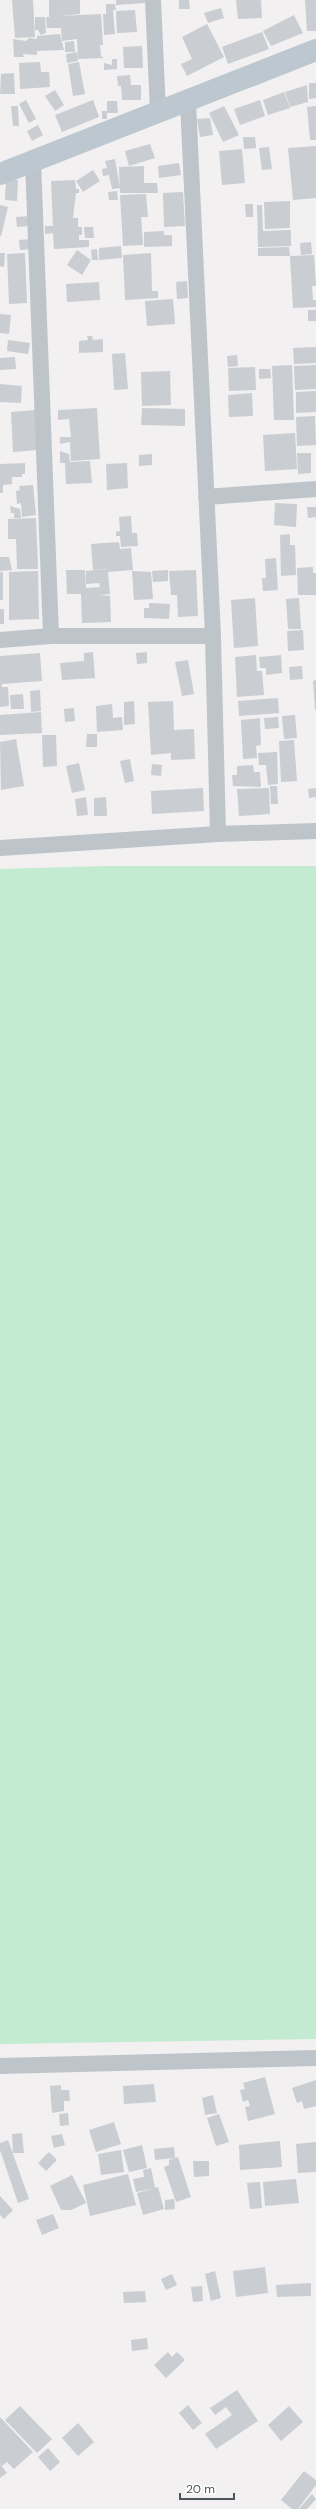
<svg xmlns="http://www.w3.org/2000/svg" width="316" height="2509" font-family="'DM Sans',sans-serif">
	<rect width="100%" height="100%" fill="#f2f0f0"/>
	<path fill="#c3ebd1" d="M104,866h212v1173l-316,5v-1175z"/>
	<path fill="#cacdd2" d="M12,0h21l2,37 -20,1z
		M49,0h31v14l-21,2 42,-2 2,31h-3l1,11 3,2 -26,1 -1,-20 -15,2 -1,-13h-14l-1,-11h3z
		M116,0h30v3l-30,2z
		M179,0h10l1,9h-11z
		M236,0h25l1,18 -24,1z
		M305,0h11v31h-9z
		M106,4h9l1,6h-3l2,24 -11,1 -1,-21h3z
		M221,8l3,10 -16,5 -4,-10z
		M135,10l2,22 -20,1 -1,-22z
		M294,15l9,18 -32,13 -8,-15z
		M35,17h10l1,16 -5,2 -3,-5h-3z
		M207,24l17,33 -37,19 -6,-12 11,-5 -10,-22z
		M262,32l7,17 -41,15 -6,-17z
		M60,34l4,16 -27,1v4l-14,-1 1,3h-10l-1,-18 13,2 3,-3 8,1v-3z
		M74,41l1,11h-10v-10z
		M142,46l1,22h-19l-1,-21z
		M77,52l1,9 -11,2 -1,-9z
		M112,59h5v10l-13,1v-7l8,2z
		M40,62l1,10h8l1,15 -30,2 -1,-26z
		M79,62l6,32 -12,2 -5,-32z
		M14,73l1,21h-15l1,-20z
		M130,75l1,10h10v15h-19l-1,-14h-3l-1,-10z
		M309,83h7v15l-7,1z
		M307,85l1,17 -18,5 -5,-15z
		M55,90l9,15 -9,6 -10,-15z
		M284,92l6,16 -22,7 -5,-15z
		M26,100l10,19 -7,4 -10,-19z
		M93,100l6,17 -37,15 -7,-17z
		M260,100l5,16 -25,9 -6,-16z
		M107,101h10l1,12h-11v6h-5v-8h5z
		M11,106h7l1,20h-6z
		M224,106l15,29 -16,7 -14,-29z
		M316,106v34h-6l-3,-33z
		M210,118l3,17 -13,2 -3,-18z
		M38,125l5,10 -11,6 -5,-10z
		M243,137h12l1,11 -12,1z
		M150,144l5,14 -26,8 -4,-15z
		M316,146v52l-23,2 -5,-52z
		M269,147l3,22 -10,1 -3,-22z
		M242,149l3,34 -23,2 -3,-34z
		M115,159l5,29 -8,1 -3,-14 -6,1 -1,-7 5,-1 -2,-7z
		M179,163l2,12 -22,3 -1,-12z
		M144,166v17h13l1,10h-38l-1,-26z
		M93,170l7,11 -17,11 -7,-11z
		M6,180h12l-1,21 -12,-1z
		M75,180l1,9h3v4h-3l-3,25h5v9h4v8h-3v5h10v7l-35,2 -1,-16 -8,1v-8h8l-2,-45z
		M117,191l1,9h-9l-1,-8z
		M183,192l2,34 -21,1 -1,-34z
		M146,194l2,23h-7l2,28 -20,1 -3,-51z
		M290,201v27l-25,1 -1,-27z
		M245,204h8v13h-7z
		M0,205l8,2 -7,29h-1z
		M257,205h5l1,26 28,-1v16l-33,1z
		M30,216l1,10 -14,1 -1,-10z
		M84,227h9l1,11h-9z
		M164,231v4h8v11l-28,1v-15z
		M31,239v10l-11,1 -1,-10z
		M311,242l1,12 -11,1 -1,-12z
		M121,246l1,12 -23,2v-12z
		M289,247l1,9h-32v-8z
		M97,249l1,11h-6l-1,-10z
		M77,250l14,10 -9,15 -15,-10z
		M0,253h5l-1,14 -4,-1z
		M25,253l2,50 -18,1 -2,-50z
		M151,253l1,38h6v7l-33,2 -2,-45z
		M314,255l2,31h-4l1,14h3v7l-23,1 -3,-52z
		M187,281l1,17 -11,1 -1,-17z
		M99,282l1,18 -33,2 -1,-18z
		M173,299l2,25 -28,2 -2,-25z
		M308,310h8v11h-8z
		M0,314l11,1 -2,19 -9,-1z
		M87,336h5l1,4 10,-1v13l-24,1v-12l9,-1z
		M8,340l22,3 -2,11 -21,-3z
		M316,347v16l-22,1 -1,-16z
		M125,353l3,36 -14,1 -2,-36z
		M237,355l1,11 -10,1 -1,-11z
		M15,357l1,12 -16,1v-12z
		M292,365l2,55h-20l-2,-54z
		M316,365v24l-21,1 -1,-24z
		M255,367l1,23 -27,1 -1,-23z
		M259,369h11l1,9 -12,1z
		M170,371l1,34 -29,1 -1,-34z
		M0,384l22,2 -1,17 -21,-1z
		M316,391v21l-20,1v-21z
		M252,393l1,23 -24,1 -1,-22z
		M97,408l3,51 -29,2 -1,-19 -10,2v-7h11l-2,-18 -11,1v-10z
		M142,408l43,1v17l-44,-1z
		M36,410l2,40 -25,2 -2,-40z
		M315,416l1,29 -19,1 -1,-29z
		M295,433l2,36 -32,2 -2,-36z
		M60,451l9,3 1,8 20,-1 2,22 -26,1 -1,-21h-5z
		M297,453h14v20l-13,1z
		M152,454v11l-13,1v-11z
		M25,463v11h-3v3h-10v7l-9,1v8h-3v-29z
		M127,463l1,25 -21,2 -1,-26z
		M33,485l3,30 -14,2 -1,-14 -4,1 -1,-13 4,-1 -1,-4z
		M275,503l22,1 -1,23 -22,-2z
		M10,506l10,3 1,9h-7v-5h-3z
		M307,507h9v10l-8,1z
		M131,516l1,17h5l1,13 -17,1 -1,-11h-4v-4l4,-1 -1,-14z
		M36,518l2,51h-21l-1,-30h-8v-20z
		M290,534v11h5l1,30 -15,1 -1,-41z
		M119,542l1,7 11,-1 2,22 -25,2 2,22 -10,1 10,1 1,26 -29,1 -1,-29h-14l-1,-24h19l1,18 14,-1 -1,-4 -13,1v-13l23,-2 -16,1 -2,-26z
		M0,557h9l3,13 -12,1z
		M276,558l2,32 -15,1 -1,-13h4l-1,-19z
		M313,567v6h3v22h-18l-1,-27z
		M168,570v11l-15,1 -1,-11z
		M196,570l2,46 -20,1 -1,-22h-6l-2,-24z
		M38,571l1,48 -30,1v-48z
		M132,571l19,1 2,27 -19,1z
		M0,572h3v28h-3z
		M255,598l3,48 -24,2 -3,-48z
		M299,598l2,31h-13l-2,-30z
		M149,603l21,1 -1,15 -25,-1v-10h5z
		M0,609h4v15h-4z
		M303,630l1,20 -16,1 -1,-20z
		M93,652l2,26 -33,2 -2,-17 24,-2v-8z
		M147,652v11l-10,1 -1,-11z
		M40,653l2,28 -40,3v3h6l1,19 -9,1v-51z
		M256,655l1,16h5l2,24 -27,2 -2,-40z
		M281,655l1,18 -16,2v-7h-6l-1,-11z
		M188,660l6,34 -12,2 -7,-34z
		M302,666l1,13 -13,1 -1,-13z
		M316,680v30h-1l-2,-29z
		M40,690l1,21 -10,1 -1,-21z
		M23,694l1,15h-13l-1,-14z
		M278,698l1,15 -40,3 -1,-15z
		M134,701l1,23 -11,1v-23z
		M173,701l1,29 20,-1 1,30 -24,1v-7l-20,2 -3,-53z
		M112,704l1,14 9,-1 1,13 -26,2 -1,-26z
		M74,708l1,13 -10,1 -1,-13z
		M41,712l1,21 -42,2v-20z
		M295,715l2,23 -13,1 -2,-23z
		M278,717l1,11 -14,1 -1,-11z
		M260,718l1,27 -5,1 1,12 -14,1 -2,-39z
		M87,734h10v13h-11z
		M42,735h14l1,31 -14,1z
		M16,739l8,47 -23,4 -1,-48z
		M294,740l3,41 -16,1 -2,-41z
		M277,752l1,32 -10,1 -2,-20h-7l-1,-12z
		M130,759l4,22 -9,2 -5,-22z
		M79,763l6,27 -13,3 -6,-27z
		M152,764l10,1 -1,11 -10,-1z
		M253,765l1,7h6l1,15 -28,-1 -1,-11h5v-9z
		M270,786h7l1,18h-7z
		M203,788l1,23 -52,3 -1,-23z
		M269,788l1,26 -31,2 -2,-27z
		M316,788v9l-7,1 -1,-9z
		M86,797l2,18 -11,1 -2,-17z
		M106,797l1,19h-13v-18z
		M265,2077l10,37 -27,7 -3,-14 5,-1 -2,-6 -5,2 -3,-12 5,-1 -2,-6z
		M316,2080v26l-12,3 -2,-8 -5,2 -5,-15z
		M154,2084l2,18 -32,2 -1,-18z
		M61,2085v5h8l1,11h-6v10l-12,2 -2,-27z
		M213,2095l4,18 -12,2 -3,-17z
		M68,2113l1,12 -9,1 -1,-12z
		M219,2114l10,28 -13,4 -9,-28z
		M114,2122l7,22 -25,8 -7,-22z
		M22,2133l2,20h-11l-1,-19z
		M62,2134l3,11 -11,3 -3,-12z
		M8,2140l21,59 -11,4 -18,-53v-7z
		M280,2141l2,26 -42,3 -1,-25z
		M316,2142v30l-18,1 -2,-29z
		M142,2145l5,23 -18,4 -6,-22z
		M174,2147l1,11 -20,2 -1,-11z
		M121,2150l3,22 -23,3 -3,-21z
		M49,2152l8,8 -11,11 -8,-8z
		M178,2157l13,40 -15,5 -12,-35 5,-2v-5z
		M193,2161h16v15l-15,1z
		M151,2168l4,20 -19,4 -3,-13 11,-2 -1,-7z
		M128,2174l8,31 -46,11 -7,-31z
		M72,2175l14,28 -15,7h-10l-11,-24z
		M296,2179l3,24 -34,3 -2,-24z
		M260,2182l2,26 -12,1 -3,-26z
		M158,2187l6,22 -21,6 -6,-22z
		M0,2196l13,14 -9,9 -4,-4z
		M174,2199l1,10 -10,1v-10z
		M53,2214l6,14 -17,7 -6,-15z
		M265,2267l3,26 -32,4 -3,-26z
		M215,2271l6,27 -10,3 -6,-27z
		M172,2274l5,11 -11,5 -5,-11z
		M311,2283v13l-34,1 -1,-12z
		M202,2286l1,15 -10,1 -2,-15z
		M145,2291l1,11 -22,1 -1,-11z
		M147,2338l1,11 -16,2 -1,-11z
		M168,2352l4,5 5,-5 8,8 -19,18 -12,-13z
		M237,2390l21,31 -42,28 -11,-15 27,-19 -6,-8 -11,8 -5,-7z
		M188,2405l14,18 -9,7 -14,-17z
		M20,2406l32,33 -15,14 -32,-33z
		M289,2406l14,16 -22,19 -13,-16z
		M0,2417l33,35 -19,17 -7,-7 -5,4 -2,-3z
		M78,2423l16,19 -16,14 -16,-18z
		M48,2448l12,14 -10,9 -12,-14z
		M0,2464l7,9 -7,5z
		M304,2471l12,9v5l-18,24h-6l-11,-9z
		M312,2494l4,5 -9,10h-8z"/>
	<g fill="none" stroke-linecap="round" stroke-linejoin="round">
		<path stroke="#bdc5cb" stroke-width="16" d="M153,0l5,112
			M188,102l25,534 5,198
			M33,161l18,475
			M206,497l110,-8
			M0,640l51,-4h162
			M0,848l218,-14 98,-3
			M0,2066l316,-8"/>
		<path stroke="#bdc7cf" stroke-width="22" d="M0,174l316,-124"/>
	</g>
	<path d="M180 2493v6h54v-6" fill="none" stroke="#49545b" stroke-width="2"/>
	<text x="186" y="2493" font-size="12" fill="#49545b" stroke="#ffffff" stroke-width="3" paint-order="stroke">20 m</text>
</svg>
